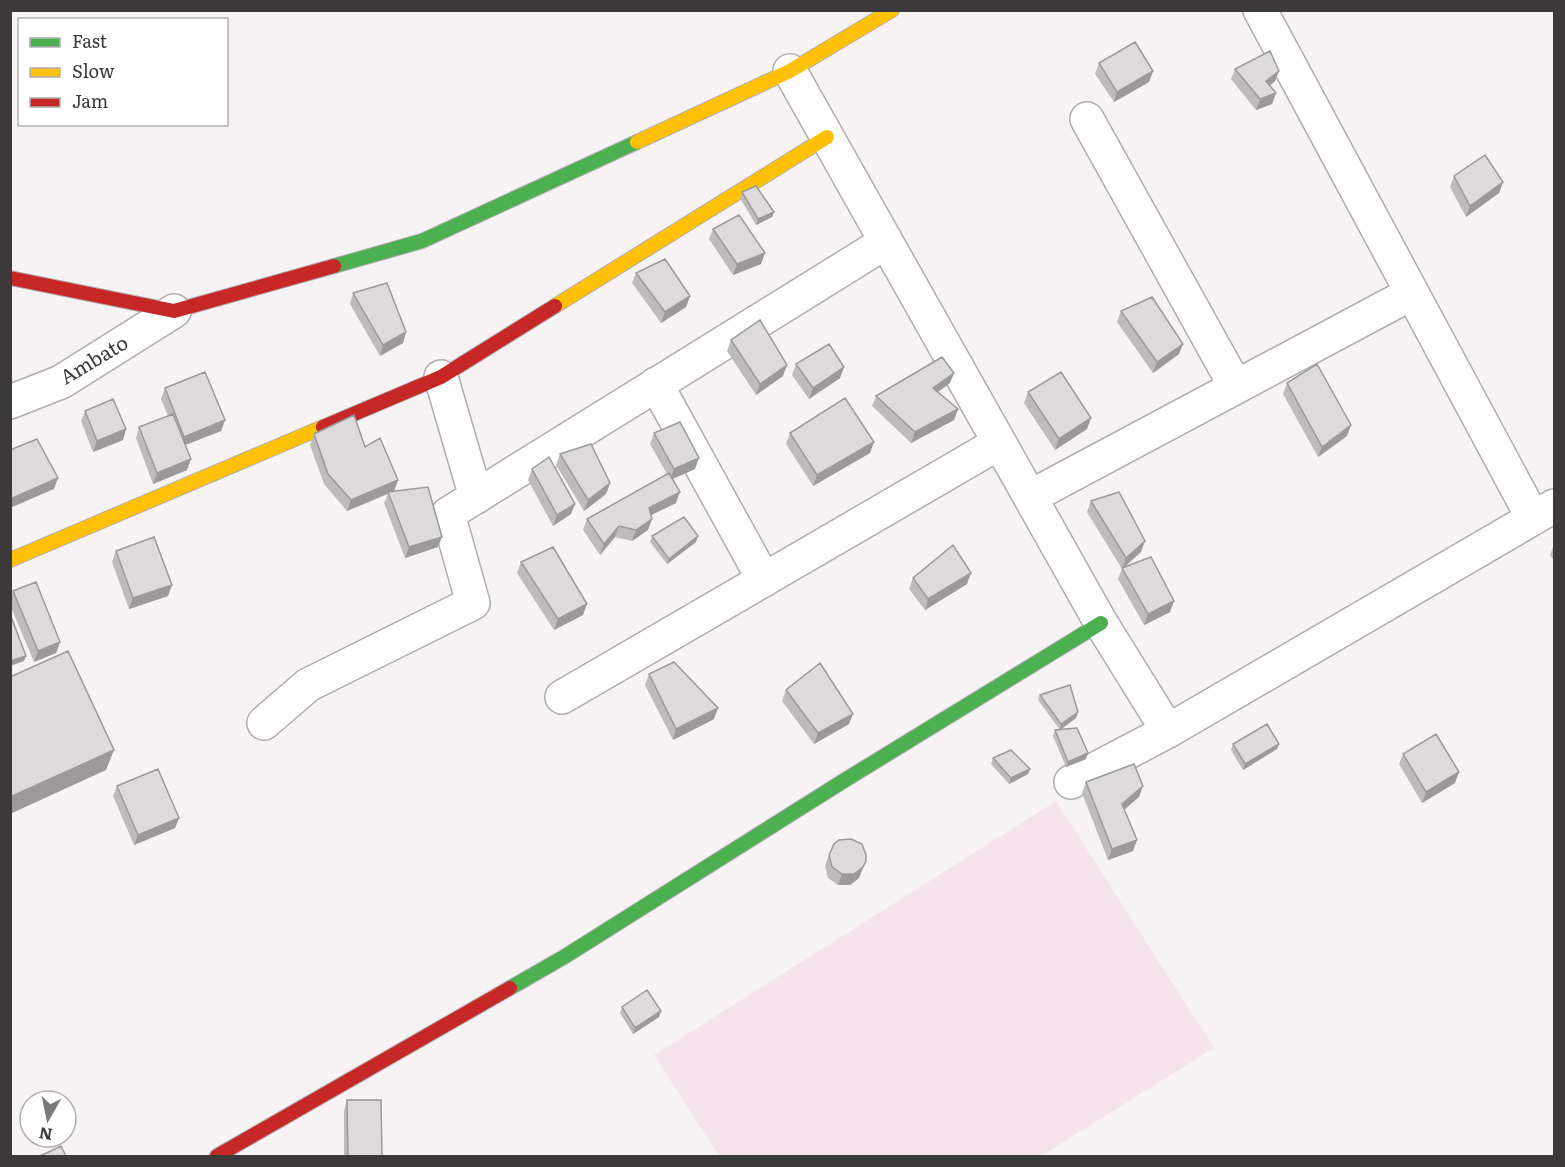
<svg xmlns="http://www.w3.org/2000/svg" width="1565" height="1167" font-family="Literata,serif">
	<rect width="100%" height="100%" fill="#f7f3f5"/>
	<path fill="#f6e4ec" d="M1056,801l158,247 -173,108h-322l-65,-101z"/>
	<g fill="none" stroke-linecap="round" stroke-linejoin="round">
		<g stroke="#b0adaf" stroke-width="36">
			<path id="street" d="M1260,10l273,508
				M790,71l311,552 67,108
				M1087,119l149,268
				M441,377l35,120
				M656,384l108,196
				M10,402l51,-20 113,-71
				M1030,497l382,-204
				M562,697l437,-254
				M264,723l44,-38 165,-82 -25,-89 438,-272
				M1071,782l97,-51 386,-225"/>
		</g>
		<g stroke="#b0adaf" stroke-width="16">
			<path id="fast" d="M334,266l88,-25 215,-99
				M510,988l54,-31 281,-177 256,-157"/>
		</g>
		<g stroke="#b0adaf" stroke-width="16">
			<path id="slow" d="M637,142l153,-71 102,-61
				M555,306l272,-169
				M10,560l313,-133"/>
		</g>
		<g stroke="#b0adaf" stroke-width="16">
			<path id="jam" d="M10,278l164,33 160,-45
				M323,427l118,-50 114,-71
				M217,1156l293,-168"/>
		</g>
		<use href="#street" stroke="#fefdfe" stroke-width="33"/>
		<use href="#fast" stroke="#4caf50" stroke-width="14"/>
		<use href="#slow" stroke="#ffc107" stroke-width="14"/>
		<use href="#jam" stroke="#c62828" stroke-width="14"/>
	</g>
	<path fill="#bebbbd" d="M1099,63l54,8 -4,11 -35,20 -19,-28z
		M1235,69l44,2 -4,10 -5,5 6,7 -4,11 -16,6 -25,-31z
		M1454,176l49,6 -4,11 -33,24 -16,-30z
		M742,192l32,20 -2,5 -16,8 -16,-27z
		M713,229l52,24 -4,11 -28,11 -24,-36z
		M636,273l54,23 -4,11 -25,16 -29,-40z
		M353,293l53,39 -3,11 -23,13 -30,-52z
		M1121,311l58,43 -26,19 -36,-51z
		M731,340l52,36 -27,19 -29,-44z
		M796,364l44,14 -31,21 -17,-24z
		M950,383l-12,9 20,17 -4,11 -43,23 -39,-37 4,-10z
		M1287,383l60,53 -29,21 -35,-63z
		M165,388l60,32 -4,11 -36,14 2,25 -34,14 -17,-46 3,-11 29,-11 -7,-17z
		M1028,392l59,37 -32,21 -31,-47z
		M85,411l41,18 -3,11 -30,12 -12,-31z
		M654,433l41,36 -22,10 3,24 -25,12 -3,15 -16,11 -17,-4 -15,18 -17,-25 4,-11 80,-45 -17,-30z
		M790,433l80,20 -57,33 -27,-42z
		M314,434l51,13 33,33 -4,11 -1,1 45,55 -33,11 -21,-55 4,-9 -41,17 -23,-27 -14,-39z
		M560,454l50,29 -4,11 -22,17 -28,-46z
		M532,469l39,45 -18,12 -25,-46z
		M1091,501l50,51 -18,16 47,44 -26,13 -26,-46 4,-10 -35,-57z
		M652,536l44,6 -29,22 -17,-22z
		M1554,544v17l-4,-6z
		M116,551l52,45 -39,13 -17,-47z
		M521,562l62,53 -29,15 -37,-57z
		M913,578l54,6 -42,26 -16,-21z
		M13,591l47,51 -4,11 -22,9 -24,-57v-7z
		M649,674l65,45 -41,21 -28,-55z
		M786,690l63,34 -35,20 -32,-43z
		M1040,695l36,23 -16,12 -22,-30z
		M1055,730l31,29 -20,8 -13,-31z
		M1233,744h46l-2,5 -34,21 -12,-20z
		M1403,754l52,29 -33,20 -23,-39z
		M993,758l37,11 -2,5 -19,10 -18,-20z
		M1086,782l53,15 -15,13 9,41 -25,9 -26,-67z
		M117,786l62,32 -4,10 -41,17 -21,-49z
		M829,855l30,23 -9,7h-12l-10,-7 -3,-12z
		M622,1007l39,4 -2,6 -26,17 -13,-21z
		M347,1100l35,56h-38v-45z"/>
	<path fill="#9b999a" d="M1153,71l-4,11 -35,20 3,-10z
		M1279,71l-4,10 -13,10 4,-10z
		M1276,93l-4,11 -16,6 4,-11z
		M1503,182l-4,11 -33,24 4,-11z
		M774,212l-2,5 -16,8 2,-6z
		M765,253l-4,11 -28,11 4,-11z
		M690,296l-4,11 -25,16 4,-11z
		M406,332l-3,11 -23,13 3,-11z
		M1183,344l-4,10 -26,19 4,-11z
		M787,365l-4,11 -27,19 4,-11z
		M844,367l-4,11 -31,21 4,-11z
		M954,373l-4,10 -20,15 3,-10z
		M958,409l-4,11 -43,23 4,-11z
		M1091,418l-4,11 -32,21 4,-11z
		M225,420l-4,11 -41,16 4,-10z
		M1351,425l-4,11 -29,21 4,-10z
		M126,429l-3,11 -30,12 4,-11z
		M874,442l-4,11 -57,33 4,-11z
		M699,458l-4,11 -25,11 4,-11z
		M191,459l-4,11 -34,14 4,-11z
		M58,478l-4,11 -44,19v-9z
		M398,480l-4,11 -47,20 4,-11z
		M610,483l-4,11 -22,17 4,-11z
		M680,492l-4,11 -31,15 4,-10z
		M575,504l-4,10 -18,12 4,-11z
		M652,519l-4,11 -16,11 4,-11z
		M619,526l-4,11 -15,18 4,-11z
		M698,536l-2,6 -29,22 2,-5z
		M442,537l-4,10 -33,11 4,-11z
		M1145,541l-4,11 -19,17 4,-11z
		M971,573l-4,11 -42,26 3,-11z
		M172,585l-4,11 -39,13 4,-11z
		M1174,601l-4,11 -26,13 4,-11z
		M587,604l-4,11 -29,15 4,-11z
		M60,642l-4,11 -22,9 4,-11z
		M26,656l-2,5 -14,5v-5z
		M718,708l-4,11 -41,21 3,-11z
		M1078,712l-2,6 -16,12 1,-6z
		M853,714l-4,10 -35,20 4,-11z
		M1279,744l-2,5 -34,21 2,-6z
		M114,750l-8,20 -96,44v-17z
		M1088,753l-2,6 -20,8 2,-5z
		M1030,769l-2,5 -19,10 2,-6z
		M1459,772l-4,11 -33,20 4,-11z
		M1143,786l-4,11 -21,18 4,-11z
		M179,818l-4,10 -41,17 4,-10z
		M1137,840l-4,11 -25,9 4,-11z
		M866,861l-7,17 -9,7h-12l4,-11z
		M661,1011l-2,6 -26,17 2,-6z"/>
	<path fill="#dddadc" stroke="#9b999a" stroke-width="1.5" d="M1135,42l18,29 -36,21 -18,-29z
		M1270,51l9,20 -13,10 10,12 -16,6 -25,-30z
		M1485,155l18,27 -33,24 -16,-30z
		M756,186l18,26 -16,7 -16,-27z
		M739,215l26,38 -28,11 -24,-35z
		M665,259l25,37 -25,16 -29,-39z
		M387,283l19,49 -23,13 -30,-52z
		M1152,297l31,47 -26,18 -36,-51z
		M760,320l27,45 -27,19 -29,-44z
		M829,344l15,23 -31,21 -17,-24z
		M942,357l12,16 -21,15 25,21 -43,23 -39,-36z
		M1317,364l34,61 -29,22 -35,-64z
		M205,372l20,48 -41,17 -19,-49z
		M1061,372l30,46 -32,21 -31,-47z
		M845,398l29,44 -57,33 -27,-42z
		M113,399l13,30 -29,12 -12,-30z
		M173,414l18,45 -34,14 -18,-46z
		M354,415l11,32 15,-9 18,42 -47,20 -23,-26 -14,-40z
		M680,422l19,36 -25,11 -20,-36z
		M37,439l21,39 -48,21v-49z
		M591,444l19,39 -22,17 -28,-46z
		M549,457l26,47 -18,11 -25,-46z
		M669,473l11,19 -31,16 3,11 -16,11 -17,-4 -15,18 -17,-25z
		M428,487l14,50 -33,10 -21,-55z
		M1119,492l26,49 -19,17 -35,-57z
		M684,517l14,19 -29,23 -17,-23z
		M154,537l18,48 -39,13 -17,-47z
		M953,545l18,28 -43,26 -15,-21z
		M553,547l34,57 -29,15 -37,-57z
		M1151,557l23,44 -26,13 -26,-46z
		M36,582l24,60 -22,9 -25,-60z
		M10,614l16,42 -16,5z
		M68,651l46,99 -104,47v-120z
		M674,662l44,46 -42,21 -27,-55z
		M820,663l33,51 -35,19 -32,-43z
		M1070,685l8,27 -17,12 -21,-29z
		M1267,724l12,20 -34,20 -12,-20z
		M1077,728l11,25 -20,9 -13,-32z
		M1436,734l23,38 -33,20 -23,-38z
		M1011,750l19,19 -19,9 -18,-20z
		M1134,764l9,22 -21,18 15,36 -25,9 -26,-67z
		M158,769l21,49 -41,17 -21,-49z
		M851,839l11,5 4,11v6l-3,6 -9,7h-12l-10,-7 -3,-12 5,-11 5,-4z
		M647,990l14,21 -26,17 -13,-21z
		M347,1100h34l1,56h-34z
		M61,1146l5,10h-26z"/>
	<g text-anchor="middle" stroke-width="4.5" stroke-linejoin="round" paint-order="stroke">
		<g font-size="20" fill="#3b393a" stroke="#fff">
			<text transform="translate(94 360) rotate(-31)" y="7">Ambato</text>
		</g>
	</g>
	<rect width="1565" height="1167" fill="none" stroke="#3b393a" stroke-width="24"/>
	<rect x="18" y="18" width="210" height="108" fill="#ffffff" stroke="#b1b0b0" stroke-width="1.5"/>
	<rect x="30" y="38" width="30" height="9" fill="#4caf50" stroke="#b1b0b0" stroke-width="1.5"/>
	<text x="72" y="48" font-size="18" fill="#3b393a">Fast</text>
	<rect x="30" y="68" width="30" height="9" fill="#ffc107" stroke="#b1b0b0" stroke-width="1.5"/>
	<text x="72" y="78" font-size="18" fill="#3b393a">Slow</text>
	<rect x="30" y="98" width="30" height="9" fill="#c62828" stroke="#b1b0b0" stroke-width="1.5"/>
	<text x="72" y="108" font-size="18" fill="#3b393a">Jam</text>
	<g transform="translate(48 1119) rotate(189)"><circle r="28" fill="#ffffff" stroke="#b1b0b0" stroke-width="1.5"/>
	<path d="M0-4.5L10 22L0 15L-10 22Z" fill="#7d7a7b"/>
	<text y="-9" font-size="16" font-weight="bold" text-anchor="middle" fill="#3b393a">N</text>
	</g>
</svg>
